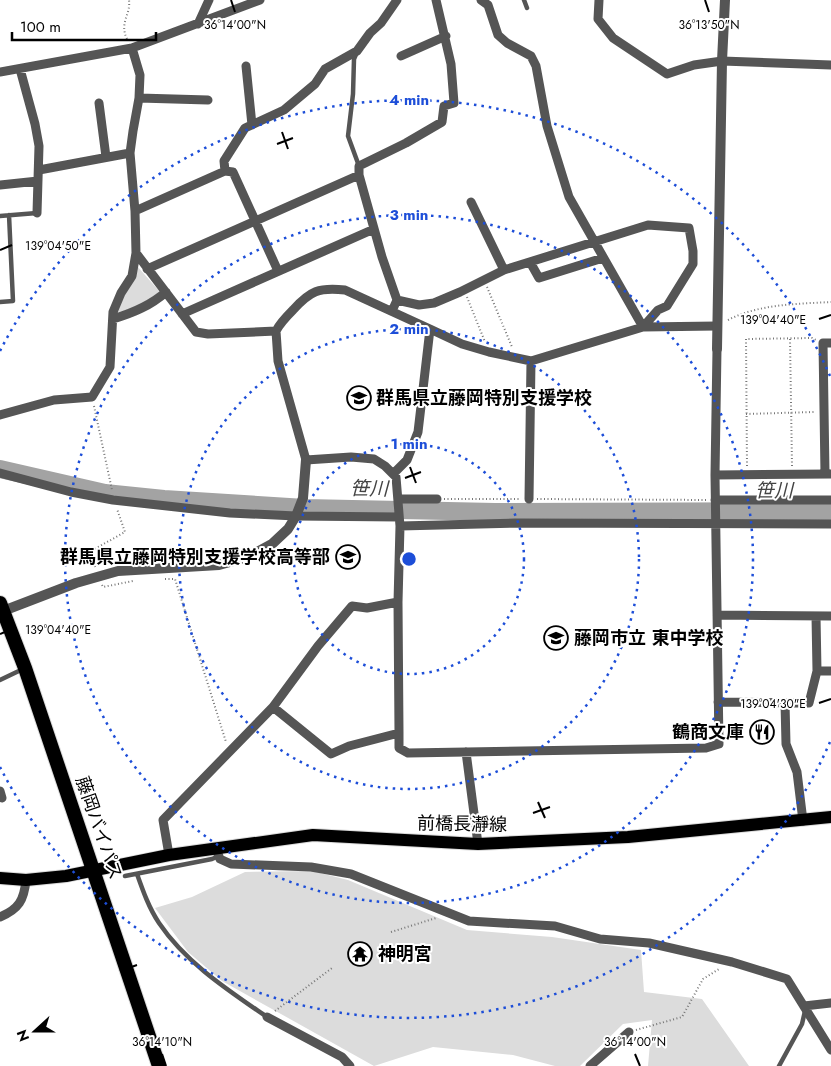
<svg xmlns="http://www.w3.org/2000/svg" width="831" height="1066" font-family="Jost,'Noto Sans JP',sans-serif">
	<rect width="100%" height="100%" fill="#fff"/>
	<path fill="#dcdcdc" d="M137,266l23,26 -20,13 -24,9 6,-17 14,-21z
		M312,871l36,9 119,50 85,7 89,13 3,42 58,7 47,67h-101l4,-46 -29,4 -43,42h-25l-42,-11 -80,-8 -59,19 -152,-85 -34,-29 -33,-44 37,-11 53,-25z"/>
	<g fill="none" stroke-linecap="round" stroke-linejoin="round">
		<path stroke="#a3a3a3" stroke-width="18" d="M0,469l105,24 59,6 141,9 190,4 336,-1"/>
		<g stroke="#dbdbdb" stroke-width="14">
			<path id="primary" d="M0,878l26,2 40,-4 103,-21 144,-20 165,9 150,-7 203,-20"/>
		</g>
		<g stroke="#dbdbdb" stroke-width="16">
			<path id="trunk" d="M0,603l25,65 134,398"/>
		</g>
		<path stroke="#777" stroke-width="2" stroke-dasharray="1 2.5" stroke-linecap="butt" d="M127,39c-8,-17 4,-24 2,-39
			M487,287l25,60
			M467,297l18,45
			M728,320c31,-16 68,-16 103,-18
			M790,339l2,127
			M94,406l18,84
			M746,414l68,-2
			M747,466l-1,-127 66,-1 4,2
			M444,499h76
			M537,499l170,1
			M95,567l-4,-16 34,-19 -8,-23
			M165,579h10l51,163
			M102,585l1,2 30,-6
			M391,932l45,-14
			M275,1011l57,-43
			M636,1030l46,-13 21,-38 16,-10"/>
		<path stroke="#555" stroke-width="4.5" d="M524,0l3,8
			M357,52l-3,7 -1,35 -5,42 11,30
			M0,216l37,-3
			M0,302l13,-1 -4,-86
			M0,680l23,-11
			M137,874c6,17 12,34 22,49 27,40 69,67 108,94
			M125,876l87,-17 7,-3
			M779,1066l23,-42 3,-13"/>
		<path stroke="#555" stroke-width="9" d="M481,0l7,5 10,30 9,8 24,13 5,10 11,60 22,71 74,130 74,-1
			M599,0l-1,19 15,19 54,36 27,-9 28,-4 109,4
			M198,24l11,-24
			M401,56l45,-20
			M246,66l6,59
			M20,69l15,55 4,22 -2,67
			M0,72l132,-24 128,-48
			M139,98l69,2
			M99,103l7,54
			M39,170l91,-17
			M225,171l8,1 45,99
			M0,185l38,-4
			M471,202l33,68
			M135,211l90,-40 -1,-10 21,-33 39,-18 31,-26 10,-15 32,-18 13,-18 11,-10 16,-23
			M136,253l60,79 12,2 68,-3 2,30 28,99 45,-3 23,2 11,7 11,11 4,49 -2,76 1,131v15l9,5 298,-5 13,-4 -4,-269 2,-126
			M530,262l9,16 64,-20
			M147,269l212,-94
			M397,300l22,5 15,-2 26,-11 44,-22 144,-45 41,3 4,23v13l-26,42 -9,4 -15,17 -112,34 -42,-9 -27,-8 -32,-15
			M392,311l5,-11 -15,-43 -23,-82v-9l47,-23 36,-21 2,-16 10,-3 -3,-39 -15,-64
			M182,314l192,-85
			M113,319c20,-6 37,-13 53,-27
			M276,331c4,-8 10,-14 17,-21 17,-19 26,-23 52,-20l85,39 -12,103 -11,28 -14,14
			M0,415l54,-15 38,-3 18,-30 3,-55 8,-19 11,-17 4,-23 -1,-42 -5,-58 3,-22 6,-33 1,-23 -8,-27
			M0,473l71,19 42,8 117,13 66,3 103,1
			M825,474l-2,-131h8
			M715,475l116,-1
			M399,499h38
			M529,499l2,-138
			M715,500h116
			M400,526l115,-3 316,1
			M717,615l114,1
			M816,616l1,55
			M718,702l91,1 8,-32h14
			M785,703l1,41 11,28 6,49
			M273,707l58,47 18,-8 50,-13
			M466,752l12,92
			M0,791l2,7
			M216,849l4,10 11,5 80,3 40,7 118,47 86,5 45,13 49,4 83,19 55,17 44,71
			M169,855l-6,-35 110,-113 45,-61 34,-40 15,2 31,-6
			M0,917c19,-8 24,-17 26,-37
			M804,1006l27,-3
			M267,1017l75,40 8,9
			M590,1066l39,-34"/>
		<path stroke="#555" stroke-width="10" d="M717,349l5,-288 3,-61
			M3,611l73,-28 42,-12 101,-6 29,-8 24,-13 16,-15 8,-13 7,-18 3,-38"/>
		<use href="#primary" stroke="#000" stroke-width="12"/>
		<use href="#trunk" stroke="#000" stroke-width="14"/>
	</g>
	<path fill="none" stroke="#000" stroke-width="2" d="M231,0l4,12M705,0l4,12M282,132l6,17M277,144l16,-6M0,250l12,-5M819,319l12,-4M410,467l6,16M405,478l16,-6M0,634l12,-5M819,703l12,-4M538,802l7,16M533,813l17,-6M125,960l7,16M120,971l17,-6M162,1054l4,12M635,1054l5,12"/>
	<g fill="none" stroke="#1d4ed8" stroke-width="2.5" stroke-dasharray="2.5 5">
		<circle cx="409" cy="559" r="115"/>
		<circle cx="409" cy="559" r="230"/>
		<circle cx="409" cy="559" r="344"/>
		<path d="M830 742A459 459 0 0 1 0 767M0 351A459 459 0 0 1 830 376"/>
	</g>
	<defs>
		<g id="school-ring" transform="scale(1.25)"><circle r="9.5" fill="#fff" stroke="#000" stroke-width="1.5"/><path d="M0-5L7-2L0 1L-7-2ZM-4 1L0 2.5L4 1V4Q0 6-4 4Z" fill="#000"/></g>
		<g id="restaurant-ring" transform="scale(1.25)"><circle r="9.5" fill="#fff" stroke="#000" stroke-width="1.5"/><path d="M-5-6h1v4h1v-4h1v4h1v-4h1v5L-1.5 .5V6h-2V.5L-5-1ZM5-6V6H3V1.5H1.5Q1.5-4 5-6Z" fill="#000"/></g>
		<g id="temple-ring" transform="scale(1.25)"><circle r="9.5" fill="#fff" stroke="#000" stroke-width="1.5"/><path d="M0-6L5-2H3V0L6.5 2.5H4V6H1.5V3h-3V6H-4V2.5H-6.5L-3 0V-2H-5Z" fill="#000"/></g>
	</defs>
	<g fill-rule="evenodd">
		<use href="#school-ring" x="359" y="398"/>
		<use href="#school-ring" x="348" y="557"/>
		<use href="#school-ring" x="556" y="638"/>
		<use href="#restaurant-ring" x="762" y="732"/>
		<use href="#temple-ring" x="360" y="954"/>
	</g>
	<g text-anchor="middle" stroke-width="4" stroke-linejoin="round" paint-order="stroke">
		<g font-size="18" font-weight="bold" fill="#000" stroke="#fff" text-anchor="start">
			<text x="376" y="404">群馬県立藤岡特別支援学校</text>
			<text x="330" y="563" text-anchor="end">群馬県立藤岡特別支援学校高等部</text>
			<text x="574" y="644">藤岡市立 東中学校</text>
			<text x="744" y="738" text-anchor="end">鶴商文庫</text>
			<text x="378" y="960">神明宮</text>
		</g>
		<g font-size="18" fill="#000" stroke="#fff">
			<text transform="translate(462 824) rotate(1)" y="6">前橋長瀞線</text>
			<text transform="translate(99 828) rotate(71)" y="6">藤岡バイパス</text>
		</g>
		<g font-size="19" font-style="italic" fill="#444" stroke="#fff">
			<text transform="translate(369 488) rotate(1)" y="7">笹川</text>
			<text x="774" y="497">笹川</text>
		</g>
	</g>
	<g font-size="12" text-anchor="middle" fill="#000" stroke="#fff" stroke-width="4" stroke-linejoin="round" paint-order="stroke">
		<text x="235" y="29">36°14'00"N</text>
		<text x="709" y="29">36°13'50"N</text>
		<text x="58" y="250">139°04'50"E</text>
		<text x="773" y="324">139°04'40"E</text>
		<text x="58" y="634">139°04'40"E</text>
		<text x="773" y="708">139°04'30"E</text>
		<text x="162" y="1046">36°14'10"N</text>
		<text x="635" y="1046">36°14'00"N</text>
	</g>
	<circle cx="409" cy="559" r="8" fill="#1d4ed8" stroke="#fff" stroke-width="2.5"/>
	<g font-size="15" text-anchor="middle" font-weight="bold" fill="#1d4ed8" stroke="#fff" stroke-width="4" stroke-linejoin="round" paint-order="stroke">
		<text x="409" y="105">4 min</text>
		<text x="409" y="220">3 min</text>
		<text x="409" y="334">2 min</text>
		<text x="409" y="449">1 min</text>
	</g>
	<g transform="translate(35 1031) rotate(249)" stroke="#ffffff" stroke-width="4" paint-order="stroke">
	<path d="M0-4L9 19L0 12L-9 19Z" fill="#000000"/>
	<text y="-8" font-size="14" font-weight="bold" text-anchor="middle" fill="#000000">N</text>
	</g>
	<path d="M12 32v8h144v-8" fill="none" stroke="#000000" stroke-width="2.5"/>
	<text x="20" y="32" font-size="15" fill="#000000" stroke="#ffffff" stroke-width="4" paint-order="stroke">100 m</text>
</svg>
